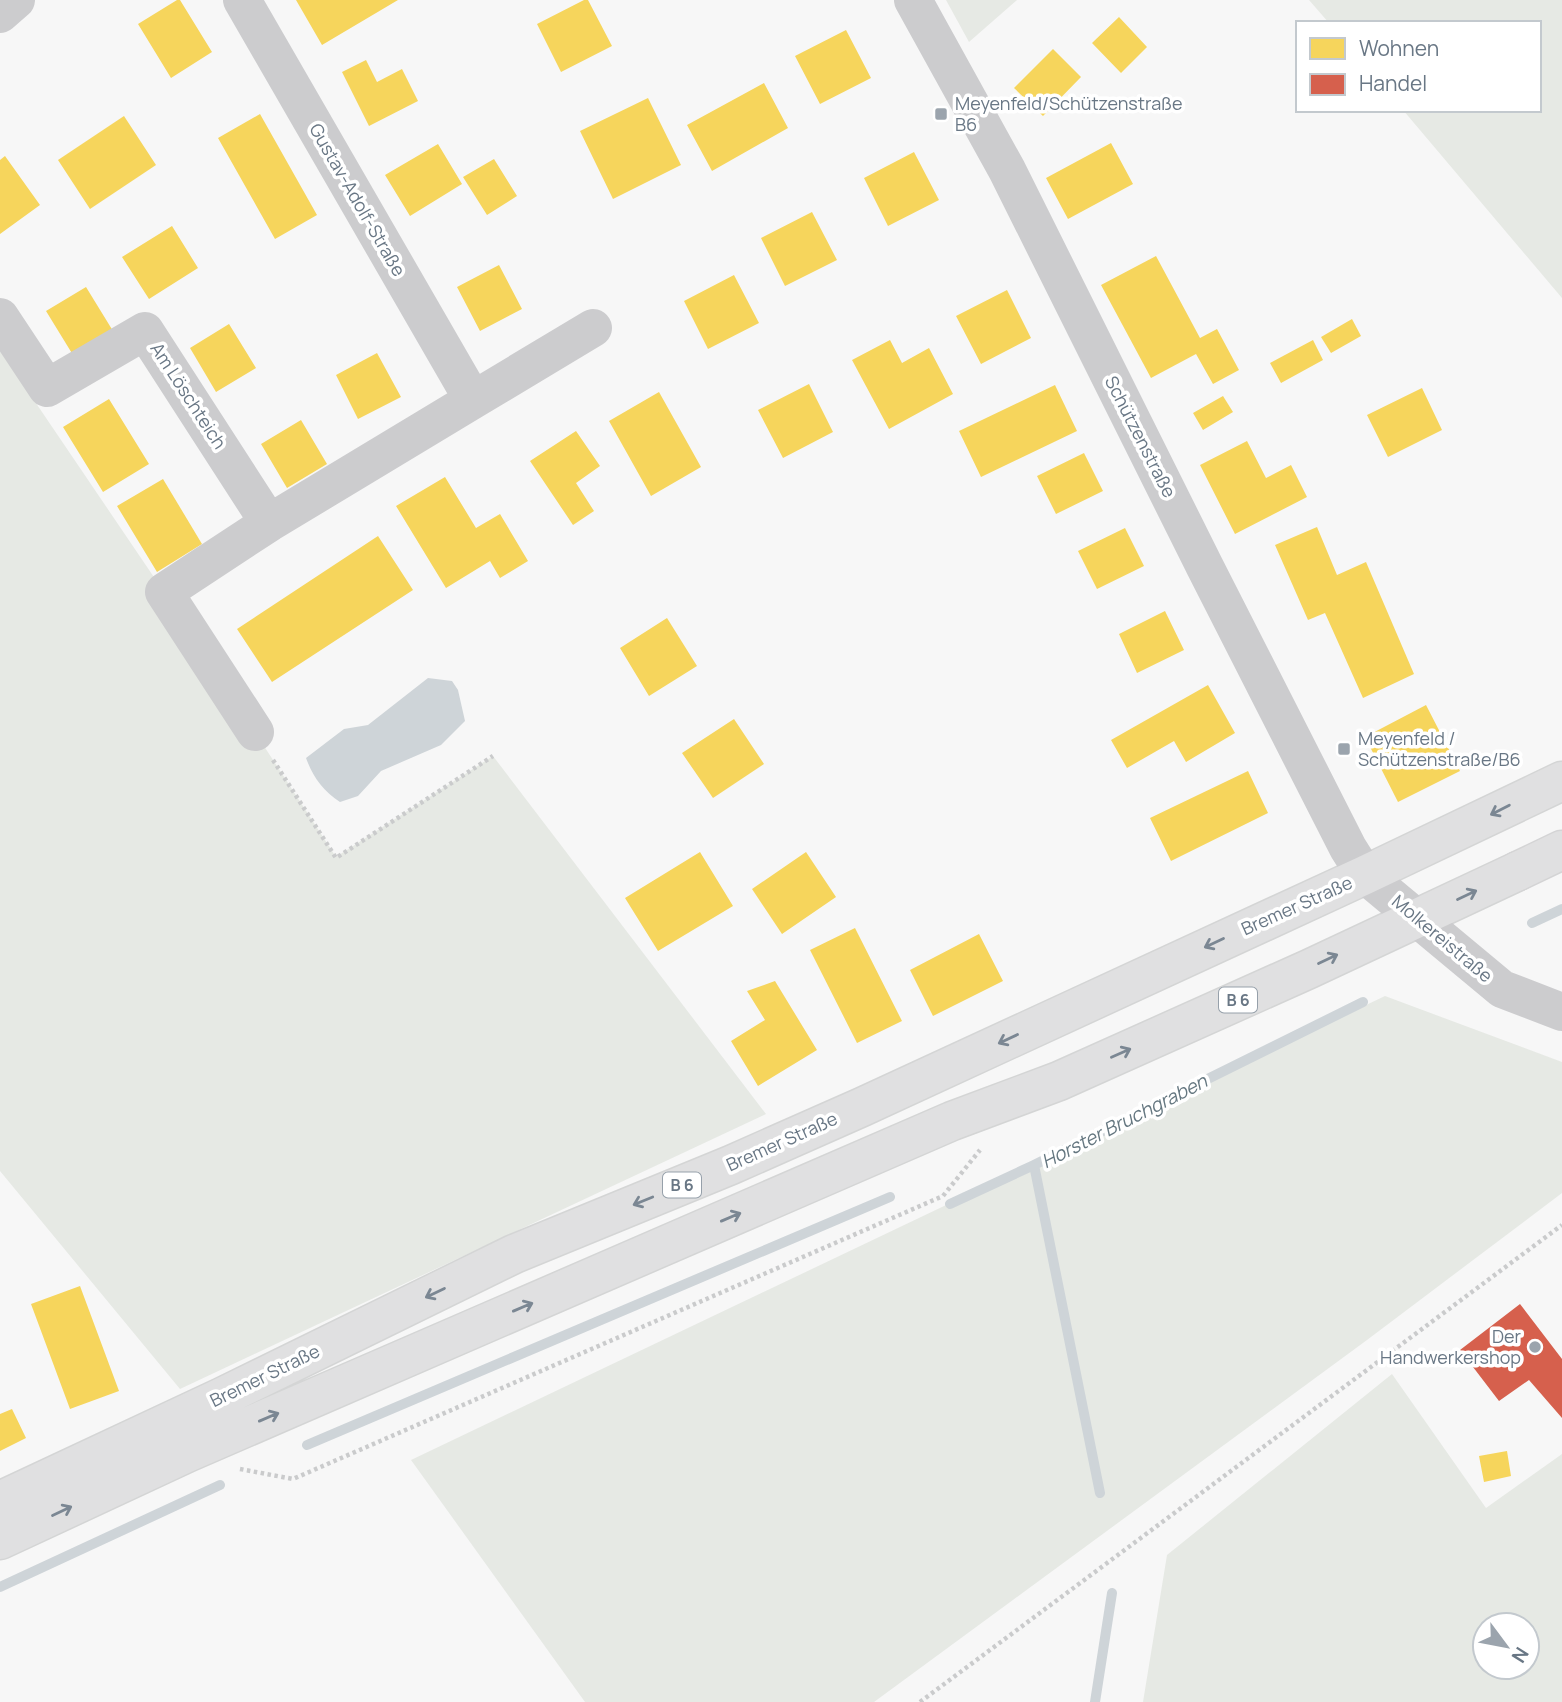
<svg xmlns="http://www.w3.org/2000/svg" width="1562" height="1702" font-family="Manrope,sans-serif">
	<rect width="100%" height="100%" fill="#f7f7f7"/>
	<path fill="#e6e9e4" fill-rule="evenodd" d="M946,0h71l-48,42z
		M1309,0h253v298l-159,-188h136v-87h-210z
		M0,350l164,242 172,265 157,-101 273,358 -586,275 -180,-218z
		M1385,996l177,66v131l-195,147 -493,362h-289l-174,-242z
		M1392,1374l94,134 76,-54v248h-419l24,-147zM1485,1625h42v42h-42z"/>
	<path fill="#ced4d8" d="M428,678l24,3 6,9 7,31 -24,24 -60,26 -23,25 -18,6c-17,-11 -27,-25 -34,-44l38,-29 24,-4z"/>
	<path fill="#f6d55c" d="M177,0h3l32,52 -41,26 -33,-54z
		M296,0h102l-76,45z
		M584,0h4l24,46 -51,26 -24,-48z
		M1119,17l28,30 -26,26 -29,-30z
		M846,30l25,48 -51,26 -25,-48z
		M1053,49l28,28 -38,39 -29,-28z
		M366,60l11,22 25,-13 16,32 -49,25 -27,-54z
		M764,83l24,45 -76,43 -25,-46z
		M648,98l33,67 -68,34 -33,-68z
		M260,114l57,101 -42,24 -57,-101z
		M124,116l32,49 -66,44 -32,-49z
		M1111,143l22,41 -65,35 -22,-41z
		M438,144l24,40 -52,32 -25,-41z
		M914,152l25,48 -51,26 -24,-48z
		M5,156l35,49 -40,29v-74z
		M494,159l23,37 -30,19 -24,-38z
		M812,212l25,48 -52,26 -24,-48z
		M172,226l26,42 -49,31 -27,-42z
		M1156,256l44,82 17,-9 22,41 -26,14 -17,-30 -45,24 -50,-93z
		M499,265l23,44 -42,22 -23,-44z
		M734,275l25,48 -51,26 -24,-48z
		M86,287l27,44 -40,24 -27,-44z
		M1007,290l24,48 -50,26 -25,-48z
		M1352,319l9,17 -30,17 -10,-16z
		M229,324l27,44 -40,24 -26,-44z
		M890,340l12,23 27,-15 24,46 -64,35 -37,-69z
		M1313,340l10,20 -42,23 -11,-20z
		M377,353l24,44 -43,22 -22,-44z
		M809,384l24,48 -50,26 -25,-48z
		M1055,385l22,46 -96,46 -22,-46z
		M1422,388l20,42 -54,27 -21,-42z
		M659,392l42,75 -50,29 -42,-75z
		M1223,396l10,16 -30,18 -10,-17z
		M109,399l40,65 -46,28 -40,-65z
		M301,420l26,44 -40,24 -26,-44z
		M576,431l24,35 -24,17 18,28 -21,14 -43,-64z
		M1247,441l19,37 25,-13 16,32 -72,37 -35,-69z
		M1084,453l19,38 -47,23 -19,-38z
		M445,477l31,51 24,-14 28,47 -28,17 -10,-17 -44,27 -50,-82z
		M163,479l39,65 -45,28 -40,-66z
		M1317,527l20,48 29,-13 48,112 -51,24 -38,-85 -17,7 -33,-75z
		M1125,528l19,38 -47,23 -19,-38z
		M378,536l35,54 -141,92 -35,-53z
		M1165,611l19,39 -47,23 -18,-39z
		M667,618l30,48 -48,30 -29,-48z
		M1208,685l27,48 -49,29 -12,-21 -47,27 -16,-28z
		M1426,705l34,66 -62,31 -33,-65z
		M734,719l30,45 -51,34 -31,-45z
		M1248,771l20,42 -97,48 -21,-43z
		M700,852l33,54 -75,45 -33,-53z
		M806,852l30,45 -54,37 -30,-45z
		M855,928l47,93 -45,22 -47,-93z
		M979,934l24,47 -70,35 -23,-46z
		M775,981l42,69 -59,36 -27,-45 34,-21 -18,-29z
		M80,1286l39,105 -49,18 -39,-105z
		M12,1409l14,29 -26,13v-37z
		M1507,1451l4,25 -27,6 -5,-26z"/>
	<path fill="#d6604d" d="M1520,1304l42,55v59l-33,-38 -30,21 -39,-51z"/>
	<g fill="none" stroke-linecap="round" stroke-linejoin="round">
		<path stroke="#ced4d8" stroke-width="10" d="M1532,923l30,-14
			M950,1204l84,-39
			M307,1445l583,-248
			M1100,1493l-66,-328 329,-163
			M0,1587l220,-102
			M1095,1702l17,-109"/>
		<g stroke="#d4d5d5" stroke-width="41">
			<path id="major" d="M0,1501l222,-104 292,-143 217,-89 131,-58 503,-232 197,-94
				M0,1540l189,-88 763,-331 107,-40 250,-112 209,-98"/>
		</g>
		<g stroke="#d4d4d5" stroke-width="41">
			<path id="highway" d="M1518,871l44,-21"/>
		</g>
		<path stroke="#cacbcc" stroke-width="4.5" stroke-dasharray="3.5 3.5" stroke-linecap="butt" d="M273,760l63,98 157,-102
			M240,1469l53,10 650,-283 37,-46
			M920,1702l642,-477"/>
		<path stroke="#ccccce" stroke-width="38" d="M913,0l94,170 198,397 143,281 17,27 137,114 60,23
			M0,14l16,-14
			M0,317l47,71 98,-57 124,192 204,-123 -231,-400
			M473,400l120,-72
			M255,732l-91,-140 105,-69"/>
		<use href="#major" stroke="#e0e0e1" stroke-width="38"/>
		<use href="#highway" stroke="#e0e0e1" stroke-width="38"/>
	</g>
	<defs><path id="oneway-shaft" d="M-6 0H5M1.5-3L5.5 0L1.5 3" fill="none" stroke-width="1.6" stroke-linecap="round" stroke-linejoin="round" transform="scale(1.75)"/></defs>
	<g stroke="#7b8793">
		<use href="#oneway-shaft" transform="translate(1500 810) rotate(153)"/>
		<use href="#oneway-shaft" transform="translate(1467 895) rotate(-25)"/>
		<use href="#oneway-shaft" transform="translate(1214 943) rotate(155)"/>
		<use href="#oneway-shaft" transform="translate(1328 959) rotate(-25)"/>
		<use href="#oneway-shaft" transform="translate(1008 1039) rotate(155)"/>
		<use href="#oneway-shaft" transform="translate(1121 1053) rotate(-24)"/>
		<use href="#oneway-shaft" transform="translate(643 1201) rotate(158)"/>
		<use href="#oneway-shaft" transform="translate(731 1217) rotate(-23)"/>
		<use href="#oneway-shaft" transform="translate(435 1293) rotate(154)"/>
		<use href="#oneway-shaft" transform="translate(523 1307) rotate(-23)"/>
		<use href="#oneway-shaft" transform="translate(269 1417) rotate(-23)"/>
		<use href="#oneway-shaft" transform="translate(62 1511) rotate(-25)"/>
	</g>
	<g fill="#9ba4ad" stroke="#fff" stroke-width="2.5">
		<rect x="934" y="107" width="14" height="14" rx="3.5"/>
		<rect x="1337" y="742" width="14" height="14" rx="3.5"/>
		<circle cx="1535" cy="1347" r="7"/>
	</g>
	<g text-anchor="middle" stroke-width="7" stroke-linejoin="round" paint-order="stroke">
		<g fill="#fff" stroke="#96a0aa" stroke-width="2">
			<rect x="1219" y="987.5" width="38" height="25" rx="5"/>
			<rect x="663" y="1172.5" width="38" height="25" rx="5"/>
		</g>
		<g font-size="16" font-weight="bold" fill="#697785">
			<text x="1238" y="1006">B 6</text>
			<text x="682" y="1191">B 6</text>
		</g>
		<g font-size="18" fill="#697785" stroke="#fff" text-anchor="start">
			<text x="955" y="110">Meyenfeld/Schützenstraße<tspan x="955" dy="21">B6</tspan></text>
			<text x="1358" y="745">Meyenfeld /<tspan x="1358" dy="21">Schützenstraße/B6</tspan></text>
			<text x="1521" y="1343" text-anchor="end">Der<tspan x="1521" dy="21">Handwerkershop</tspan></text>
		</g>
		<g font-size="18" fill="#697785" stroke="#fff">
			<text transform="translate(357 200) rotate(60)" y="6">Gustav-Adolf-Straße</text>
			<text transform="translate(188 396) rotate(57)" y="6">Am Löschteich</text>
			<text transform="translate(1140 437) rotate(63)" y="6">Schützenstraße</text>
			<text transform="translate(1297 906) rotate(-24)" y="6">Bremer Straße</text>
			<text transform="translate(1442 939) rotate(40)" y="6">Molkereistraße</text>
			<text transform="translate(782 1142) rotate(-24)" y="6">Bremer Straße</text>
			<text transform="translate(265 1376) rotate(-26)" y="6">Bremer Straße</text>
		</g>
		<g font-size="19" font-style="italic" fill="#657780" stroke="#fff">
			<text transform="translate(1124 1121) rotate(-27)" y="7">Horster Bruchgraben</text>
		</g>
	</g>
	<rect x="1296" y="21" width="245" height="91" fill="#ffffff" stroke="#c3c9ce" stroke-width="2"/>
	<rect x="1310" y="38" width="35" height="21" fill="#f6d55c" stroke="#c3c9ce" stroke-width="2"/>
	<text x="1359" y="56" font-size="21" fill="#697785">Wohnen</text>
	<rect x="1310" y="74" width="35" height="21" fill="#d6604d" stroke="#c3c9ce" stroke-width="2"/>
	<text x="1359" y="91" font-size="21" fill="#697785">Handel</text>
	<g transform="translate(1506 1646) rotate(122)"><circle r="33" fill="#ffffff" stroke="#c3c9ce" stroke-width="2"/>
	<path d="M0-5L12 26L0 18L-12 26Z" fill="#9ba4ad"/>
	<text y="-10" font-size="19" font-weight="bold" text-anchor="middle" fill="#697785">N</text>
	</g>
</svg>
